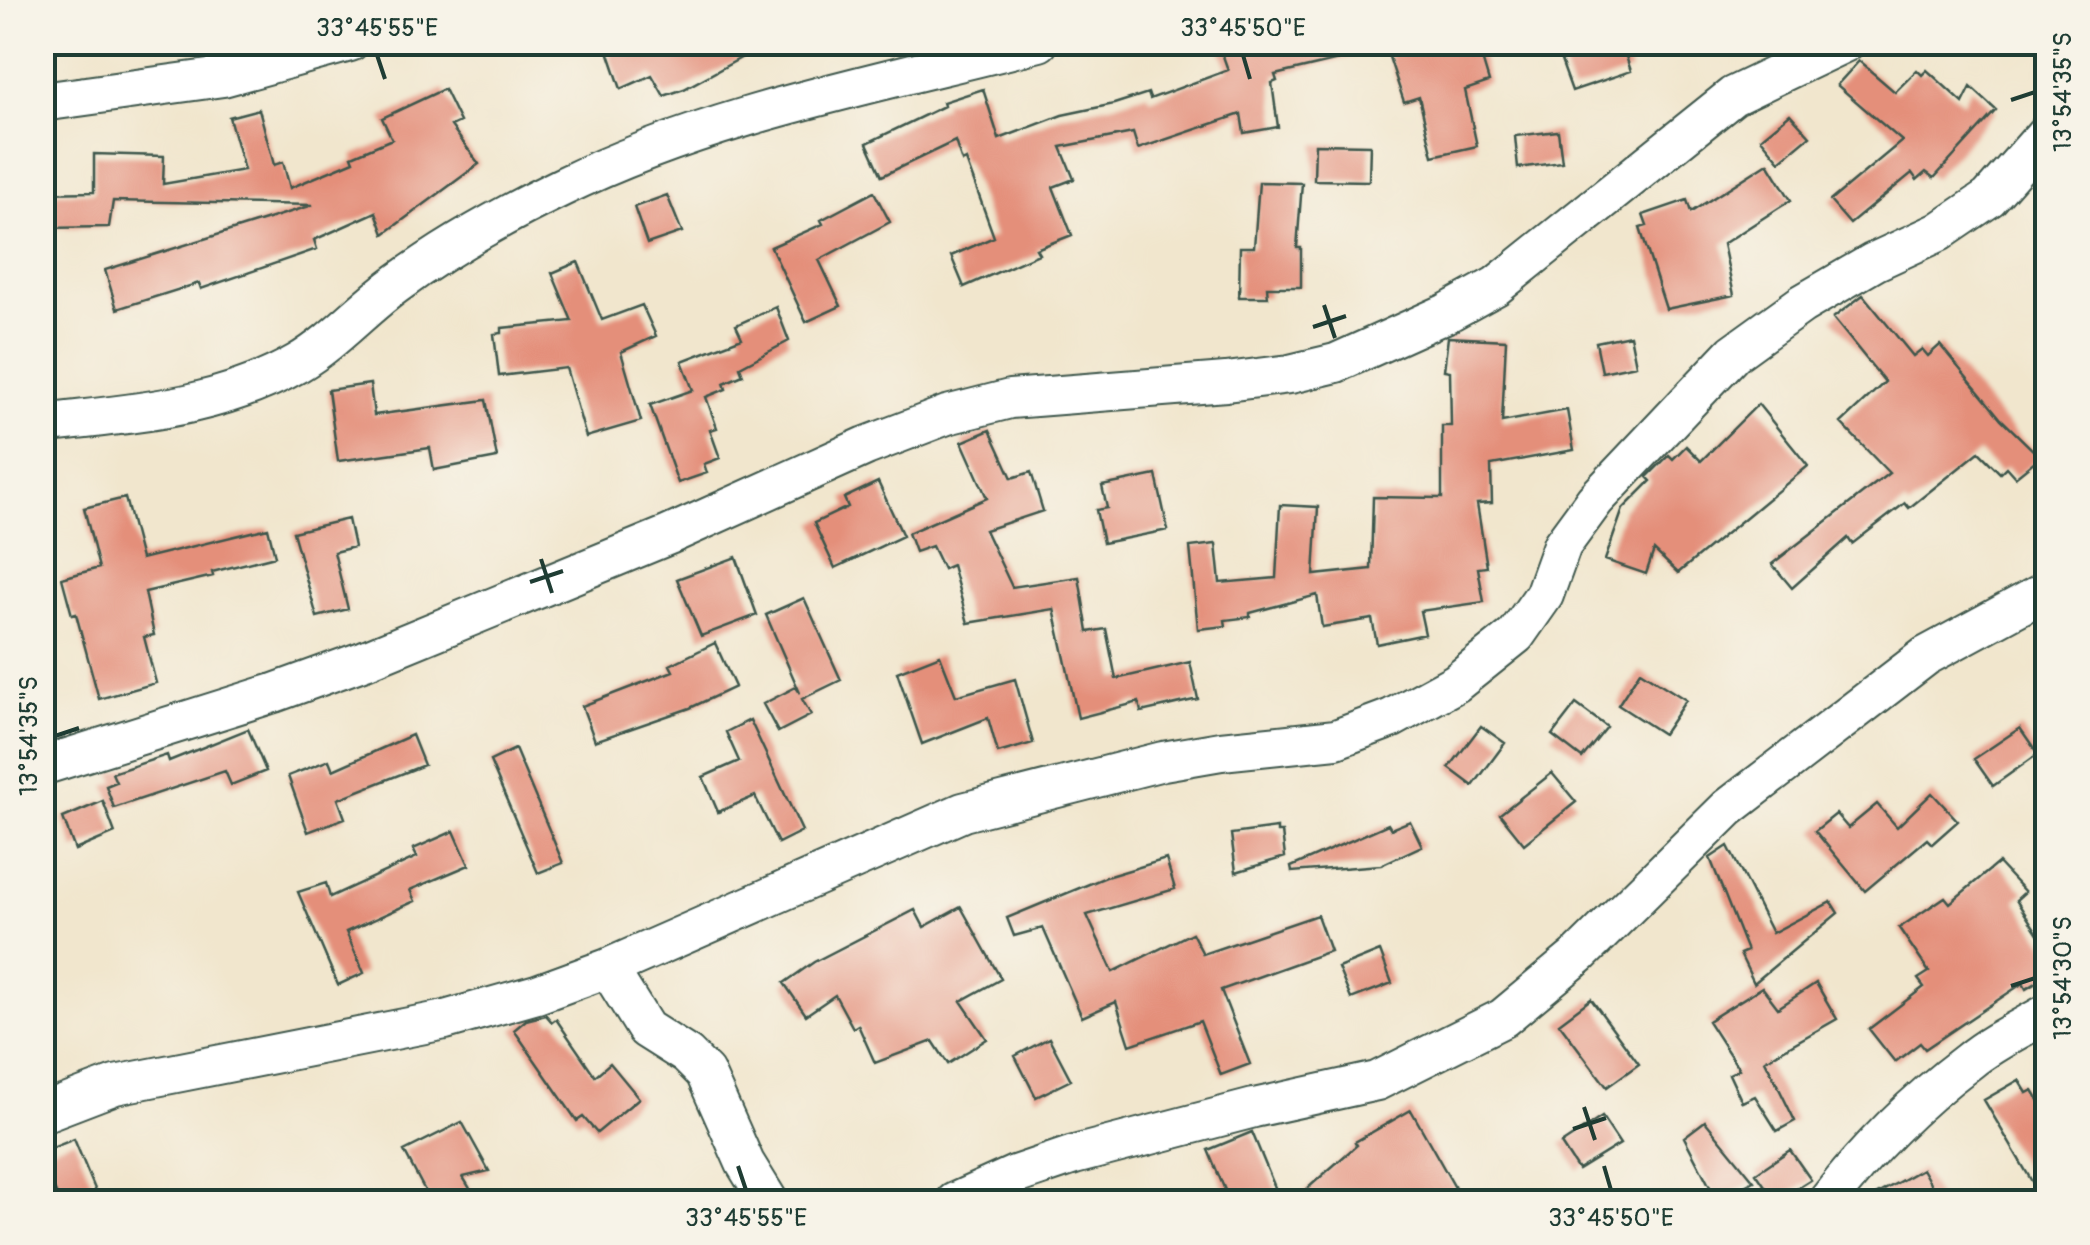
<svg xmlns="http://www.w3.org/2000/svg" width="2090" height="1245" font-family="Pangolin,sans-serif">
	<rect width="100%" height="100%" fill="#f7f3e8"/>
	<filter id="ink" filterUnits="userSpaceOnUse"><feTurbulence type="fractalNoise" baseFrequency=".01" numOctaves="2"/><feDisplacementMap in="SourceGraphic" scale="20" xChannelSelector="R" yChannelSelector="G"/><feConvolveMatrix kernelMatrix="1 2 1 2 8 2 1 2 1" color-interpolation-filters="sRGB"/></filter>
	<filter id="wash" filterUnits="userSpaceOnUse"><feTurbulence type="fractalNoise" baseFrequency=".0048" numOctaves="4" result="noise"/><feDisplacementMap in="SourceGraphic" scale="40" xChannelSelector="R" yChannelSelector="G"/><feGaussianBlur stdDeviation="2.25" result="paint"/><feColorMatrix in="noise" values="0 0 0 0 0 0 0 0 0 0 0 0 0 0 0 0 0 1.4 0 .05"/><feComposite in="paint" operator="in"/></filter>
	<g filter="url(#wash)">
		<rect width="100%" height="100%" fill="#f1e6cd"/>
		<g id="blocks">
			<path fill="#e48f7a" d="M605,42h165l-86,47 -20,7 -12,-21 -31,14z
				M1218,42h144l2,12 -89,21 2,6 -5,2 6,44 -34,6 -3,-19 -103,35 -5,-16 -72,14 13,32 -21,8 19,48 -36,14 3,5 -75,33 -13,-31 43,-19 -28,-77 -4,2 -7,-21 -73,35 -15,-33 77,-37 -1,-4 40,-13 16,50 63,-24 52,-11 34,-11 2,6 78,-29z
				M1384,42h93l12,40 -24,8 12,56 -44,10 -14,-59 -15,5z
				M1562,42h59l10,29 -59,20 -13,-36 6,-2z
				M1859,61l36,31 22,-22 5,5 5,-5 36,33 8,-16 25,23 -62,68 -8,-6 -9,8 -5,-7 -62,51 -20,-23 72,-60 -65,-56z
				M444,89l16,33 -9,4 28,38 -95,70 -8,-22 -62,28 3,9 -116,40 -2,-6 -82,26 -12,-39 208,-65 -200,-4 -4,26 -67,1v-35l52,-1v-38l70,2 -1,28 81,-14 -15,-53 30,-8 15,56 9,-3 7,26 64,-27 -2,-5 40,-17 -10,-21z
				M1790,114l20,22 -30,25 -19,-23z
				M1558,131l4,31 -44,6 -3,-32z
				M1315,144l55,1 -1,36 -55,-1z
				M1768,163l23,37 -68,44 11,51 -68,14 -26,-81 7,-2 -4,-11 44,-15 4,12z
				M1259,182l43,1 -5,65h4v39h-34l1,10h-29l1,-50h14z
				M874,192l16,30 -71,38 22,46 -35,16 -35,-75 52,-23 -2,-4z
				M667,195l15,37 -35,12 -13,-37z
				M578,262l24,58 40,-15 14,31 -35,16 20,69 -55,16 -20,-69 -67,8 -5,-42 8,-1v-5l70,-7 -20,-48z
				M1863,295l50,61 9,-7 6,7 12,-11 61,74 39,38 -25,20 -9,-10 -6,6 -21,-21 -70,56 -4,-5 -53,41 -4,-6 -56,50 -20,-24 117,-91 -48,-50 44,-41 -52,-64z
				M776,307l13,34 -49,26 3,8 -19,8 2,6 -20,8 11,31 -7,2 10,28 -16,6 3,9 -29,10 -28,-78 43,-15 -11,-29 60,-23 -6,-13z
				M1630,335l6,30 -34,7 -6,-30z
				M1448,337l58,3 -4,82 65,-12 7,40 -83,15 1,38 -15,1 10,63 -9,1 6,34 -64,9 5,23 -48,10 -5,-25 -50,8 -5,-32 -67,18v4l-25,3 1,6 -28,3 -8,-82 26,-3 4,39 56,-5 4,-73 38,2 -4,68 57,-6 2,-72 69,1v-72h9l-1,-55 -6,-1z
				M370,384l4,31 112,-15 11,58 -63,12 -4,-22 -92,13 -10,-71z
				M1758,404l50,62 -130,107 -24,-23 -8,24 -41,-14 18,-51 28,-28 -4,-4 22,-22 4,4 13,-13 15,15z
				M990,430l22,48 19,-6 12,39 -58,19 27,57 67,-10 9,55 18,-3 10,50 74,-17 8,37 -57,13 -2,-10 -61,16 -24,-109 -86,14 -16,-58 -9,4 -11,-23 -17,6 -7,-19 79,-35 -25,-56z
				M1156,475l12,55 -65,13 -7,-33 11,-2 -5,-22z
				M878,482l25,54 -68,32 -21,-45 34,-16 -4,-9z
				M125,498l16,61 127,-31 7,28 -63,16 1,4 -68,16 9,43 -10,2 12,46 -57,16 -23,-85 -4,1 -10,-37 37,-10 -15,-60z
				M348,519l6,28 -20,5 14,57 -31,8 -24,-85z
				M736,557l21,58 -56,21 -24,-57z
				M804,598l37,82 -39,19 9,16 -33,17 -15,-28 33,-17 4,6 -34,-78z
				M715,643l20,44 -45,21 -95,33 -13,-35 91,-35 -3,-6z
				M940,655l16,41 59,-17 18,64 -35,10 -10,-35 -66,26 -25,-72z
				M1640,671l46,29 -23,34 -45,-29z
				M1576,704l31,23 -25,31 -30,-23z
				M750,720l52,111 -24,12 -23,-47 -37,16 -15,-35 36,-16 -13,-29z
				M1481,726l24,17 -32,43 -24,-18z
				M2020,728l18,26 -45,32 -19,-27z
				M248,729l18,42 -35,14 -6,-14 -111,37 -8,-22 10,-4 -4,-9 55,-18 2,6z
				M412,735l12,30 -86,34 7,19 -37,14 -20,-56 41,-16 4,10z
				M515,749l48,114 -25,10 -48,-112z
				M1552,773l24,29 -52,42 -24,-30z
				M1932,793l26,28 -26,23 -5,-5 -62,52 -50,-60 21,-17 12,14 29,-24 20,23z
				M103,801l12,32 -40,17 -12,-32z
				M1410,821l12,25 -41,19 -89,7 -1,-5 97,-43 3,5z
				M1277,828v4h5l3,25 -49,15 -5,-38z
				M454,831l15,34 -59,25 5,11 -69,31 18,41 -26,12 -40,-93 28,-9 4,14 87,-40 -4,-8z
				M1728,846l44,87 59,-31 7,11 -84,70 -14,-29 7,-3 -37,-93z
				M1166,859l9,30 -88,26 26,57 79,-39 11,21 114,-39 13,36 -109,39 29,74 -29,11 -21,-54 -70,24 -14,-43 -34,15 -39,-89 -29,8 -7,-18 99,-41z
				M1998,863l27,29 -9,8 32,49v27l-22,13 -3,-6 -98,66 -5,-6 -25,19 -26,-33 55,-42 -6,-8 11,-7 -30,-44 46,-31 5,6z
				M961,907l40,72 -40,22 26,38 -39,25 -15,-23 -58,22 -17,-38 -5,3 -18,-33 -29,20 -22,-32 30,-21 101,-52 9,17z
				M1380,951l12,32 -41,16 -13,-31z
				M1816,983l21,36 -72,41 30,61 -18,10 -22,-35 -13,6 -13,-28 10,-5 -31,-48 54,-34 16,21z
				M1591,999l48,65 -32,23 -48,-64z
				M546,1015l6,7 4,-3 39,57 15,-13 29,35 -42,35 -14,-16 -6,4 -63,-91 12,-10z
				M1049,1038l22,42 -35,17 -21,-41z
				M2019,1080l8,13 6,-3 15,25v87h-4l-60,-102z
				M1411,1110l52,92h-171l65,-57 -2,-3z
				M1602,1117l18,27 -42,26 -17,-26z
				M1705,1121l49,60 -37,19 -33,-63z
				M462,1122l27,49 -26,6 15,25h-47l-27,-51z
				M1252,1132l29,70h-51l-22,-52z
				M74,1139l23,55 -19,8h-18l-18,-40v-10z
				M1790,1150l21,30 -35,22 -20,-29z
				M1922,1169l19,33h-78z"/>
		</g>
	</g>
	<g filter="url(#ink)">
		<use href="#blocks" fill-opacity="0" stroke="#3e564b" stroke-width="2.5"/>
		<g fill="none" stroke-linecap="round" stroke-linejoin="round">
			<g stroke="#3e564b" stroke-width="42">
				<path id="minor" d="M42,102l181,-25 127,-35
					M42,424c90,-11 176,-15 256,-61 36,-21 66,-56 100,-80 50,-37 108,-69 164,-96 149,-73 317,-104 477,-145
					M42,766l232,-73 91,-33 304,-125 197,-89 81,-31 63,-16 216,-17 64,-8 46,-11 111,-50 49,-27 237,-190 113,-54
					M608,968l38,61 41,26 18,18 40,90 24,39
					M42,1113l73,-28 330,-65 92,-26 71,-26 355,-156 200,-51 58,-10 115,-12 56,-21 64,-35 60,-48 28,-40 18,-50 33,-45 139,-147 68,-49 72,-42 65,-30 50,-34 59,-67
					M955,1202l60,-27 59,-20 180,-47 123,-27 126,-63 77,-64 148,-146 198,-152 122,-66
					M1827,1202c40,-53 89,-101 142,-141 23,-19 53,-33 79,-48"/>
			</g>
			<use href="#minor" stroke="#fff" stroke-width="38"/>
		</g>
	</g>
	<path fill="none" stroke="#1f3d34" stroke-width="4" d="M377,55l8,24M1243,55l7,24M2011,100l24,-8M1324,305l11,33M1313,327l33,-11M541,559l11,34M530,582l33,-11M55,736l24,-8M2011,986l24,-8M1584,1107l11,33M1573,1129l33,-11M738,1166l8,24M1604,1166l7,24"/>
	<rect width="2090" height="1245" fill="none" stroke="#f7f3e8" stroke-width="110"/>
	<rect x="55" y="55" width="1980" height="1135" fill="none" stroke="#1f3d34" stroke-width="4"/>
	<g font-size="25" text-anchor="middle" fill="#1f3d34">
		<text x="377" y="36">33°45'55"E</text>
		<text x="1243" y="36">33°45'50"E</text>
		<text transform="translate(2062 92) rotate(-90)" y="9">13°54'35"S</text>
		<text transform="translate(28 736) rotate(-90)" y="9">13°54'35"S</text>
		<text transform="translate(2062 978) rotate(-90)" y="9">13°54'30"S</text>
		<text x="746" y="1226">33°45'55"E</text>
		<text x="1611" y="1226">33°45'50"E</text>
	</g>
</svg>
